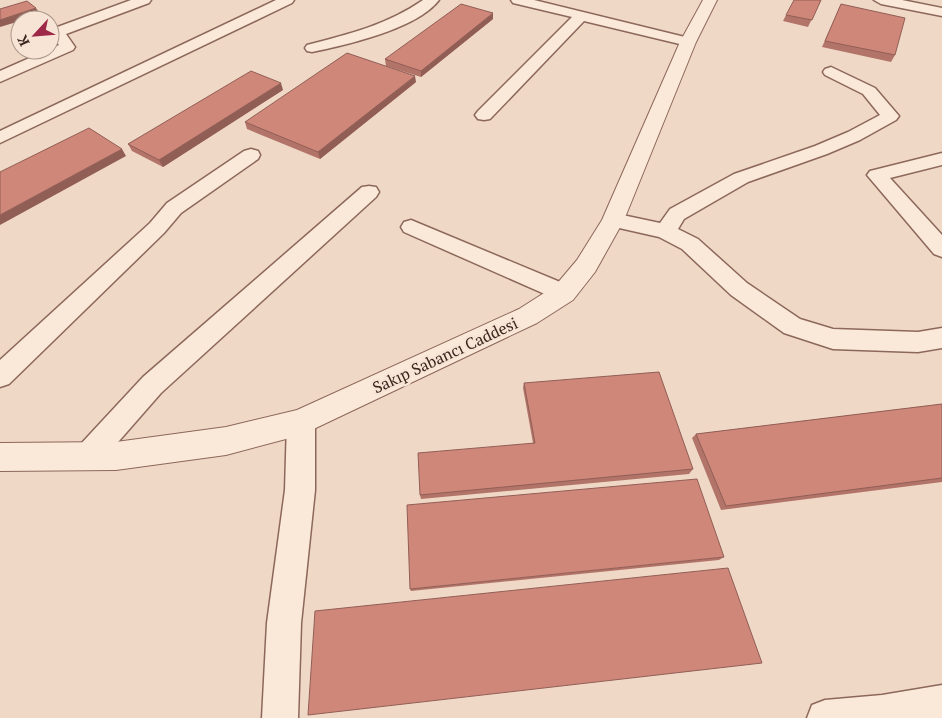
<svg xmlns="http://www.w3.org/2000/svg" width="942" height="718" font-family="'PT Serif',serif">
	<rect width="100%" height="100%" fill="#f0d8c6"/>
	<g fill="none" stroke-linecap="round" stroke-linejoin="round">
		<g stroke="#8c685a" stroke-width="3">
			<path id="minor" d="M131,0h20l-2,3 -83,31 9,13 -2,3 -73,32v-11l59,-26 -9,-13 2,-3z
				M276,0h18l-2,3 -292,140v-12z
				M423,0h16c-22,29 -93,45 -127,52l-5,-1 -2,-3 2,-3c42,-11 80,-20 116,-45z
				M511,0h23l159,39 2,3 -2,3 -5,1 -104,-25 -94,98 -6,1 -6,-1 -3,-4 3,-4 94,-94 -59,-14z
				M874,0h28l40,8v8l-61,-12z
				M831,67l44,21 24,28 -3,4 -36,20 -33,14 -79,28 -64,37 -6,10 20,10 49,44 53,36 33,10 85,3 24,-4v20l-24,4 -85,-3 -49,-16 -53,-38 -49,-46 -23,-12 -53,-12 -3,-5 3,-5 7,-2 47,10 10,-14 64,-35 81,-28 33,-14 32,-17 -17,-21 -38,-19 -2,-3 2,-3z
				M251,149l7,2 2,4 -2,4 -77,54 -17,20 -155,151 -9,3v-27l150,-137 17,-20 77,-52z
				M942,153v12l-52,13 52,57v22l-8,-3 -67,-79 3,-4z
				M369,186l7,1 3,5 -3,5 -215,196 -63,72 -10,4 -10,-4 -4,-9 4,-9 65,-70 219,-190z
				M411,220l161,67 3,6 -3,6 -8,3 -8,-3 -152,-67 -3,-5 3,-5z
				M301,410l10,3 4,9v68l-14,133 -3,95h-36l5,-95 18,-133 2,-68 4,-9z
				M942,685v33h-135l5,-13 13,-5 57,-5z"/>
		</g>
		<g stroke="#8c685a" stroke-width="2">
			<path id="tertiary" d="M703,0h14l-21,42 -72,178 -29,52 -22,28 -36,23 -236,112 -75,20 -110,15 -116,1v-28l116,-1 110,-15 71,-17 222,-101 36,-23 22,-26 25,-40 78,-178z"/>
		</g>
		<use href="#minor" fill="#fae8d9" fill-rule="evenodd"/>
		<use href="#tertiary" fill="#fae8d9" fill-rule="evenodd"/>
	</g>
	<path fill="#b27469" d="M821,0l-13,27 -25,-6 3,-6z
		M841,4l54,51 -4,7 -69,-15z
		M493,19l-72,58 -35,-11 -1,-7z
		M416,82l-96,77 -73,-30 -2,-7z
		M283,90l-120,77 -31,-16 -4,-7z
		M524,383l169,86 -4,5 -268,25 -1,-4 113,-52 -10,-55z
		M942,404v78l-221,28 -29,-72 4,-4z
		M724,557l-5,3 -308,31 -1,-2z"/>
	<path fill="#915e55" d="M36,8l4,6 -17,6h-3v1l-20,6v-7z
		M493,13v6l-72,58v-6z
		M415,76l1,6 -96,77 -2,-7z
		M281,83l2,7 -120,77 -4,-7z
		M122,149l4,7 -126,69v-10z"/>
	<path fill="#cf877a" stroke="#915e55" d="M794,0h27l-9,20 -26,-5z
		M27,1l9,7 -36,12v-11z
		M461,4l32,9 -72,58 -36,-12z
		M841,4l64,14 -10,37 -70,-14z
		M347,53l68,23 -97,76 -73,-30z
		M251,71l30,12 -122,77 -31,-16z
		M89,128l33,21 -122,66v-43z
		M659,372l34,97 -273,26 -2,-42 117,-10 -11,-60z
		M942,404v74l-216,28 -30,-72z
		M697,479l27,78 -314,32 -3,-84z
		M728,568l34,95 -454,52 7,-104z"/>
	<g text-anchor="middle" stroke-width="5" stroke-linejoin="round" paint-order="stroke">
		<g font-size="16" fill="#3c251f" stroke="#f7e4d5">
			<text transform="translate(445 355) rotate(-25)" y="6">Sakıp Sabancı Caddesi</text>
		</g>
	</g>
	<g transform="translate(35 35) rotate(244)"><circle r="24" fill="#f7e4d5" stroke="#ac988c"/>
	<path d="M0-4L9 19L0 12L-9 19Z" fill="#9d2848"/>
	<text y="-8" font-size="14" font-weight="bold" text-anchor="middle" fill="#3c251f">K</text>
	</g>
</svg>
